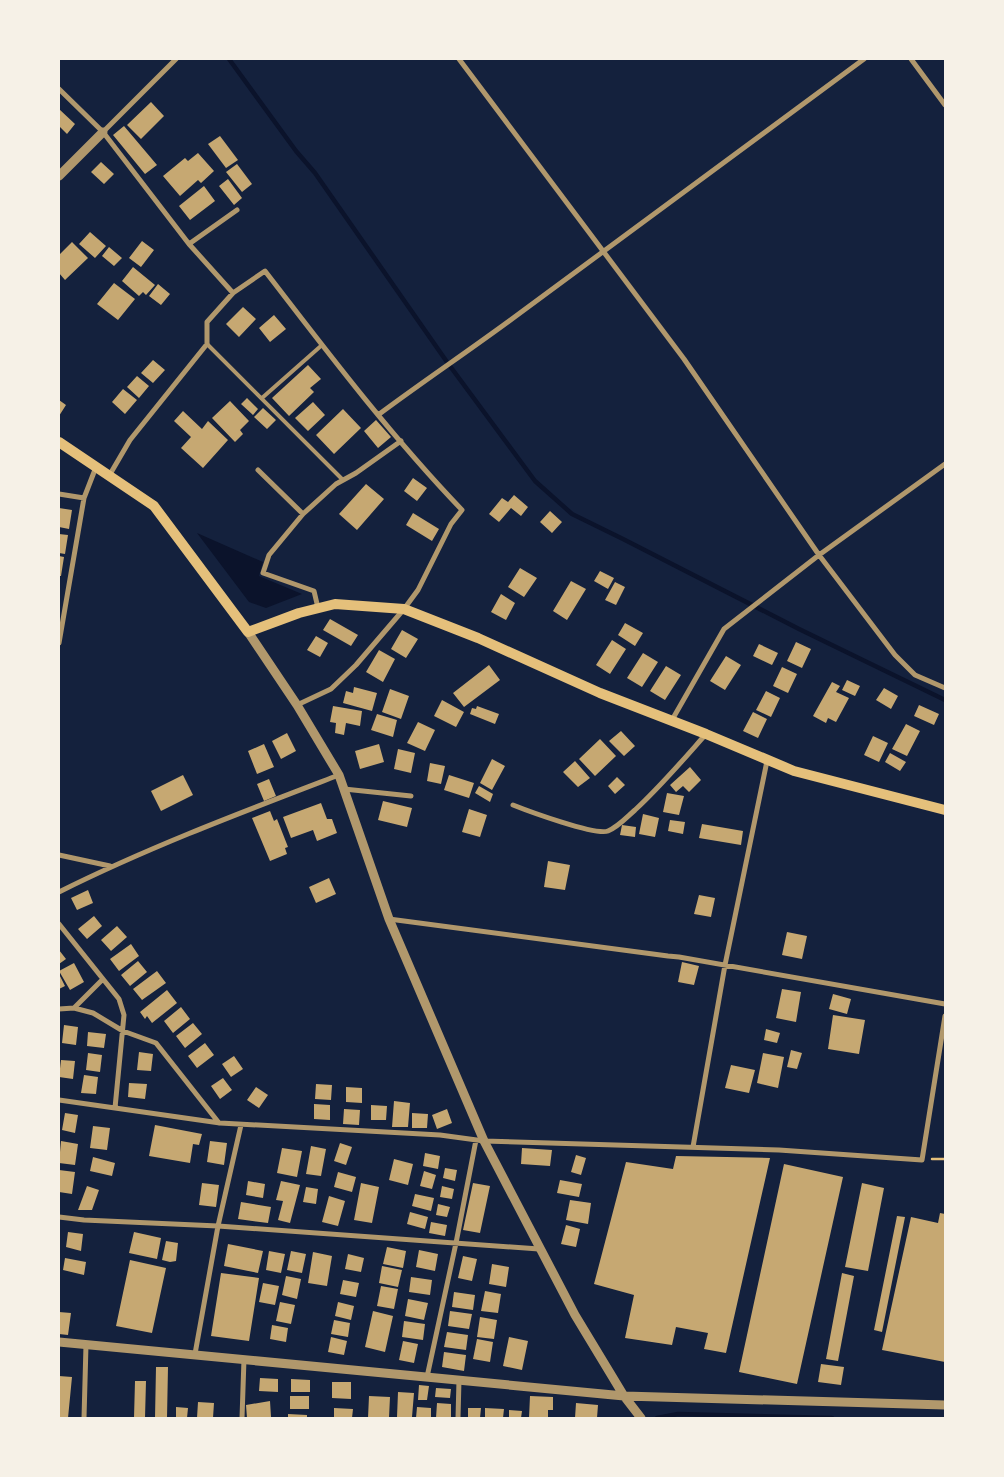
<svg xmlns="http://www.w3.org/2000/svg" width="1004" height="1477" font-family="Raleway,sans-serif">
	<rect width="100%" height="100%" fill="#14213d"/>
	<path fill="#0b132b" d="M197,533l66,29 -4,14 43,18 -36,14 -17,-6z"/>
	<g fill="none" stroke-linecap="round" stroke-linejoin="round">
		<path stroke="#0b132b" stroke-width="4.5" d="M229,59l67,92 19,22 132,189 88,119 37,33 51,25 176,90 146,71
			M657,1418l21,-4 154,4"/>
	</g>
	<path fill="#c6a872" d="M151,102l13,14 -23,23 -14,-14z
		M59,109l16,15 -8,10 -8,-8z
		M124,126l33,39 -12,9 -32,-39z
		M220,136l18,24 -12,8 -18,-24z
		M198,153l16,18 -13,12 -3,-3 -18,16 -17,-20 22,-18 3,3z
		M101,162l13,12 -10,10 -13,-12z
		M237,164l15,20 -10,8 -16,-20z
		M228,179l14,19 -8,7 -15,-19z
		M204,186l11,15 -25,19 -11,-14z
		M90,232l16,14 -11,12 -16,-14z
		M142,241l12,9 -13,17 -12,-9z
		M72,242l16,16 -23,22 -6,-7v-18z
		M109,247l13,11 -8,8 -12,-10z
		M133,267l22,18 -9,10 -3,-3 -4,4 -17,-15z
		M114,283l21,16 -17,21 -21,-16z
		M158,284l12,10 -9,11 -12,-9z
		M243,307l13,12 -17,18 -13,-13z
		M274,315l12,14 -16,13 -11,-14z
		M153,360l12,10 -12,13 -12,-10z
		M308,365l13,14 -11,9 4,4 -25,24 -17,-18z
		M137,376l12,10 -10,12 -12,-11z
		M123,389l14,11 -12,14 -13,-12z
		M247,398l11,11 -5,6 -12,-11z
		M59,400l7,5 -7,11z
		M230,401l19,20 -9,9 3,4 -8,8 -23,-24z
		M313,402l12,13 -17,16 -13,-13z
		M263,408l13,12 -9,9 -13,-12z
		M343,409l18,19 -27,26 -18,-19z
		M183,411l19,18 6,-8 20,19 -25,28 -22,-20 10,-11 -17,-16z
		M376,420l15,17 -13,11 -14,-17z
		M413,478l14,10 -10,13 -13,-10z
		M366,484l18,15 -27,31 -18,-16z
		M514,495l14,12 -7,9 -10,-8 -12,14 -10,-8 13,-16 6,4z
		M59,508l13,2 -3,19 -10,-2z
		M550,511l12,11 -10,11 -12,-11z
		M413,513l26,16 -7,12 -26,-16z
		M59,534l9,1 -3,19 -6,-1z
		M59,556l5,1 -3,19h-2z
		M520,568l17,10 -13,19 -16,-10z
		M600,571l14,7 -6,11 -14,-8z
		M571,581l15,8 -19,31 -14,-9z
		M615,582l10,5 -9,18 -11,-5z
		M501,594l14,9 -9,17 -15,-8z
		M330,619l28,16 -7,11 -28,-16z
		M625,623l18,10 -8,13 -17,-11z
		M402,630l16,9 -12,19 -15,-9z
		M316,636l12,7 -8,14 -13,-7z
		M612,640l14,9 -16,25 -14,-9z
		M796,642l15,7 -9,19 -15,-7z
		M759,644l19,9 -6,12 -19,-9z
		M379,650l16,9 -12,23 -17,-10z
		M643,653l15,9 -16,25 -15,-9z
		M726,656l15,9 -16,25 -15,-9z
		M489,665l11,15 -36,27 -11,-14z
		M666,666l15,9 -16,25 -15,-9z
		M782,667l15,7 -9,19 -15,-7z
		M847,680l13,6 -5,10 -13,-6z
		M832,682l8,4 -4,6 13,6 -13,24 -8,-4 -2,5 -13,-7z
		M354,687l23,6 -5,18 -29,-8 3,-12 7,2z
		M884,688l14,8 -7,13 -15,-9z
		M390,689l19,7 -8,23 -19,-7z
		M766,691l14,7 -9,19 -15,-7z
		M442,700l22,12 -8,15 -22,-11z
		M919,705l20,9 -5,11 -20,-9z
		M333,706l29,5 -2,15 -14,-3 -2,12 -9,-2 1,-10 -6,-1z
		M477,706l22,8 -4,10 -25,-10 2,-6 4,1z
		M753,712l14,7 -9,19 -15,-7z
		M377,714l20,6 -4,17 -22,-7z
		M418,722l17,8 -10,21 -18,-8z
		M906,724l14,7 -13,25 -15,-7z
		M621,731l14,15 -11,10 -15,-15z
		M287,733l9,18 -15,8 -9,-18z
		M873,736l15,7 -9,19 -15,-7z
		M600,739l16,17 -21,20 -16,-17z
		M264,744l10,23 -17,7 -9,-23z
		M379,744l5,18 -24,7 -5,-18z
		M398,749l17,4 -4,20 -17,-4z
		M890,753l16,9 -6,9 -15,-9z
		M492,759l13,7 -13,24 -12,-7z
		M575,761l15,17 -12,9 -15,-15z
		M430,763l15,3 -4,18 -14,-3z
		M690,767l11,13 -12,12 -6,-6 -7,6 -6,-7z
		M183,775l10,20 -32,16 -10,-20z
		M449,775l25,8 -5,15 -25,-8z
		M617,777l8,8 -10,9 -7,-8z
		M269,779l7,17 -12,5 -7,-17z
		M479,786l14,8 -3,8 -15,-9z
		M667,793l17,3 -5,19 -16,-3z
		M383,801l29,7 -5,19 -29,-7z
		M321,803l6,16h5l5,14 -20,8 -4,-11 -22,8 -8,-21z
		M469,809l18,6 -7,22 -18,-5z
		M270,811l4,10 3,-2 11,28 -3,1 2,6 -17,7 -18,-43z
		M643,814l16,4 -4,19 -16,-3z
		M670,820l15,2 -2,12 -15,-3z
		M702,824l41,7 -2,14 -42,-7z
		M622,825l14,2 -1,10 -15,-2z
		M548,861l22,4 -5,25 -21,-3z
		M329,878l7,16 -20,9 -7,-16z
		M88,890l5,13 -16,7 -6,-12z
		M699,895l16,3 -4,19 -17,-3z
		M94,916l8,10 -15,13 -9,-10z
		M117,926l10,11 -16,14 -10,-11z
		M787,932l20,4 -5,23 -20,-4z
		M131,944l8,12 -20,15 -9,-12z
		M59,950l7,9 -7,5z
		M138,961l9,11 -17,14 -9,-11z
		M682,962l17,4 -5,19 -16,-3z
		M74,963l10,19 -14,8 -11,-19z
		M157,971l9,12 -24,17 -9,-11z
		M59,974l6,12 -6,3z
		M782,989l19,3 -5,30 -20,-4z
		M167,990l10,13 -25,20 -5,-7 -2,3 -5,-7z
		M833,994l18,5 -4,15 -18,-5z
		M181,1007l9,12 -17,14 -9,-12z
		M833,1015l32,5 -6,34 -31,-5z
		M193,1023l9,11 -17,14 -9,-12z
		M64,1025l14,2 -2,18 -14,-2z
		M766,1029l14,4 -3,10 -13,-3z
		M88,1032l18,2 -2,14 -17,-2z
		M205,1043l9,12 -17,13 -9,-12z
		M791,1050l11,3 -5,16 -10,-2z
		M139,1052l14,2 -2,17 -14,-1z
		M88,1053l14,2 -2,17 -14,-2z
		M763,1053l21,4 -6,31 -21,-5z
		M234,1056l9,13 -12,8 -9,-13z
		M61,1060l14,1 -2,18 -14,-2z
		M731,1065l24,5 -6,23 -24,-5z
		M84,1075l14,2 -2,17 -15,-1z
		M223,1078l9,12 -12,9 -9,-13z
		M129,1083l18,1 -2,15 -17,-2z
		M316,1084l16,1 -1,15 -16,-1z
		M256,1087l12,8 -9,13 -12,-8z
		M346,1087l16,1v15l-16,-1z
		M394,1101l16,2 -2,24h-16z
		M314,1104l16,1v15l-16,-1z
		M371,1105l16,1 -1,14h-15z
		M344,1109l16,1 -1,15 -16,-1z
		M447,1109l5,14 -15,6 -5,-14z
		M65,1113l13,2 -3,18 -13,-3z
		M412,1113l16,1 -1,14h-15z
		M155,1125l47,9 -3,11 -6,-1 -3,19 -41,-7z
		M93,1126l17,2 -3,22 -17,-2z
		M61,1141l17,3 -3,21 -16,-2z
		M210,1141l17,2 -3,22 -17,-3z
		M340,1143l12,4 -6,18 -12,-4z
		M311,1146l15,3 -5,27 -15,-2z
		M282,1148l20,3 -5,26 -20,-4z
		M522,1148l30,2 -2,16 -29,-2z
		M425,1153l15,3 -2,13 -15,-3z
		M576,1155l10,3 -5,17 -10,-3z
		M676,1156l94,2 -44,195 -22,-4 4,-16 -32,-6 -4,18 -47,-7 9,-43 -40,-11 32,-122 47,7z
		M93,1157l22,6 -3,13 -22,-5z
		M394,1159l19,5 -5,21 -19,-5z
		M784,1164l59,13 -46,207 -58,-12z
		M445,1168l12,2 -2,11 -12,-3z
		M59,1170l16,2 -3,22 -13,-2z
		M424,1171l12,4 -4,14 -12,-3z
		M338,1172l18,5 -4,15 -18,-5z
		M560,1180l22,4 -3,13 -22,-4z
		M248,1181l17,3 -2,14 -17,-3z
		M281,1181l19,4 -10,38 -12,-3 5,-19 -7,-1z
		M202,1183l17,2 -3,22 -17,-2z
		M361,1183l18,4 -7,36 -18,-3z
		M473,1183l17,3 -10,47 -17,-3z
		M862,1183l22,5 -16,83 -23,-4z
		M87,1186l12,4 -7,20h-14z
		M442,1186l12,3 -2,10 -12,-2z
		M306,1187l12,2 -2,15 -13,-2z
		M415,1194l19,4 -3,13 -19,-5z
		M329,1196l16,5 -7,25 -16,-4z
		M570,1200l21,3 -3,21 -22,-4z
		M241,1202l30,5 -3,16 -30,-4z
		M438,1204l12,3 -3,10 -11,-2z
		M410,1212l18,5 -3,12 -18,-5z
		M940,1213l5,1v148l-63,-12 29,-133 27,6z
		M897,1216l8,1 -23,115 -8,-2z
		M431,1222l16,3 -2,11 -16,-3z
		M566,1225l14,4 -4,18 -15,-3z
		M68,1232l15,2 -2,17 -15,-4z
		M134,1232l27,6 -4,21 -28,-6z
		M166,1241l12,2 -2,18 -6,1 -8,-2z
		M228,1244l35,7 -5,22 -34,-7z
		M387,1247l19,4 -3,17 -20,-4z
		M419,1250l19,4 -3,17 -19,-4z
		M269,1251l16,3 -4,19 -15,-3z
		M291,1251l15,3 -4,19 -15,-3z
		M313,1252l19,4 -5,30 -19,-3z
		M348,1254l16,4 -3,14 -16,-3z
		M463,1256l14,3 -5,22 -14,-3z
		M65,1258l21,4 -2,13 -21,-5z
		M130,1260l36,8 -14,65 -36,-7z
		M492,1264l17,3 -3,20 -17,-3z
		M382,1266l20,4 -4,17 -19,-4z
		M221,1273l38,5 -10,63 -38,-5z
		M842,1273l12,3 -16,85 -12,-2z
		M286,1276l15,3 -4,20 -15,-4z
		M411,1277l21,3 -2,15 -21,-3z
		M343,1280l16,3 -3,14 -16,-3z
		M263,1283l16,3 -4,19 -16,-3z
		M381,1286l17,3 -4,20 -17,-3z
		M485,1291l16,3 -3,19 -17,-2z
		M454,1292l21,3 -2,15 -21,-3z
		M408,1299l20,4 -4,17 -19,-4z
		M280,1302l15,3 -4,19 -15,-3z
		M338,1302l16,4 -3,14 -16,-4z
		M373,1311l20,5 -8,36 -20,-5z
		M450,1311l22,3 -3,15 -21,-3z
		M59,1312l12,1 -3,22 -9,-1z
		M480,1317l17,3 -3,19 -17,-2z
		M334,1320l16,3 -2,14 -17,-3z
		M404,1321l21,3 -2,16 -21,-3z
		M272,1325l16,3 -2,14 -16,-3z
		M447,1332l21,3 -2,15 -22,-3z
		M331,1337l16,4 -3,14 -16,-3z
		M509,1337l19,4 -6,29 -19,-4z
		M477,1339l16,3 -3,20 -17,-3z
		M403,1341l15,3 -4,19 -15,-3z
		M444,1352l22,3 -2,16 -22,-4z
		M821,1364l23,3 -3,18 -23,-3z
		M156,1367h12l-1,51h-12z
		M59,1376l13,1 -4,41h-9z
		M260,1378l18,1v13l-19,-1z
		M291,1379l19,1v12h-19z
		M135,1381h11l-1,37h-11z
		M332,1382h19v17l-19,-1z
		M419,1385l10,1 -2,14h-9z
		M436,1388l15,1 -1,9 -15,-1z
		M398,1392l16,1 -2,24h-15z
		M290,1396h19v13h-19z
		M369,1396l21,1 -1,21h-21z
		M530,1396l23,1v13h-5v8h-19z
		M270,1401l1,16 -24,1 -1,-13z
		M198,1402l16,1 -1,15h-16z
		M437,1403l14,1v14h-15z
		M576,1403l22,2 -1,13h-22z
		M176,1407l12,1 -1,10h-11z
		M417,1407l14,1v10h-15z
		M334,1408l19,1 -1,9h-18z
		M468,1408h13l-1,10h-12z
		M485,1408l19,1 -1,9h-18z
		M509,1410l13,1 -1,7h-12z
		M288,1414l19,1v3h-19z"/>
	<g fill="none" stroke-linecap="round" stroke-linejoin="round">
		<path stroke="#e5c07b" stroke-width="2.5" d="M932,1159h13"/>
		<path stroke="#b1986c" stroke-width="4" d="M207,344l136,136
			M262,398l60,-53"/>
		<path stroke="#b1986c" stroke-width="5" d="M459,59l225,300 135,196 76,100 20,20 30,13
			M911,59l34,46
			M59,89l44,43 86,112 44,49
			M103,132l73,-73
			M189,244l48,-34
			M378,415c47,-35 95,-67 142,-102 115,-85 230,-169 344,-254
			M258,470l45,44
			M109,476l21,-36 77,-96v-22l26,-29 32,-22c63,82 126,165 197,239l-11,14 -33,66 -14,19 -48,56 -25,24 -34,16
			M59,494l25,4
			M318,608l-4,-17 -51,-18 6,-18 34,-41 33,-30 20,-11 45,-32
			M59,643l25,-145 12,-31
			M672,720l52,-91 95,-74 126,-91
			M344,789l67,7
			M513,805c15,6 83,31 95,26 10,-4 19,-14 27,-21 26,-24 48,-50 71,-76
			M59,855l51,11
			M59,892c90,-45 186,-81 280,-117
			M389,919l279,37 11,1 266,47
			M59,924l60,75 5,16 -9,93
			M74,1008l29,-29
			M59,1009l15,-1 19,5 30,18 33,12 63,80
			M59,1100l161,23 220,12 44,6 295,9 143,10 23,-144
			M693,1147l32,-182 42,-204
			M59,1217l25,3 134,6 321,23
			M195,1354l23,-128 23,-101
			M427,1377l29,-134 20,-103
			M84,1418l2,-73
			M242,1418l2,-59
			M458,1418l1,-38"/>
		<path stroke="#b1986c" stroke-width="9" d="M59,176l44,-44
			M248,632l49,73 42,70 50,144 95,222 91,174 49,81 17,22
			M59,1342l565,54 321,9"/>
		<path stroke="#e5c07b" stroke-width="10" d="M59,442l95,64 94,126 51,-19 36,-9 69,5 74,29 122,55 106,41 88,37 151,39"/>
	</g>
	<rect width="1004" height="1477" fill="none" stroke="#f6f1e7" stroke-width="120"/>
</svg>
